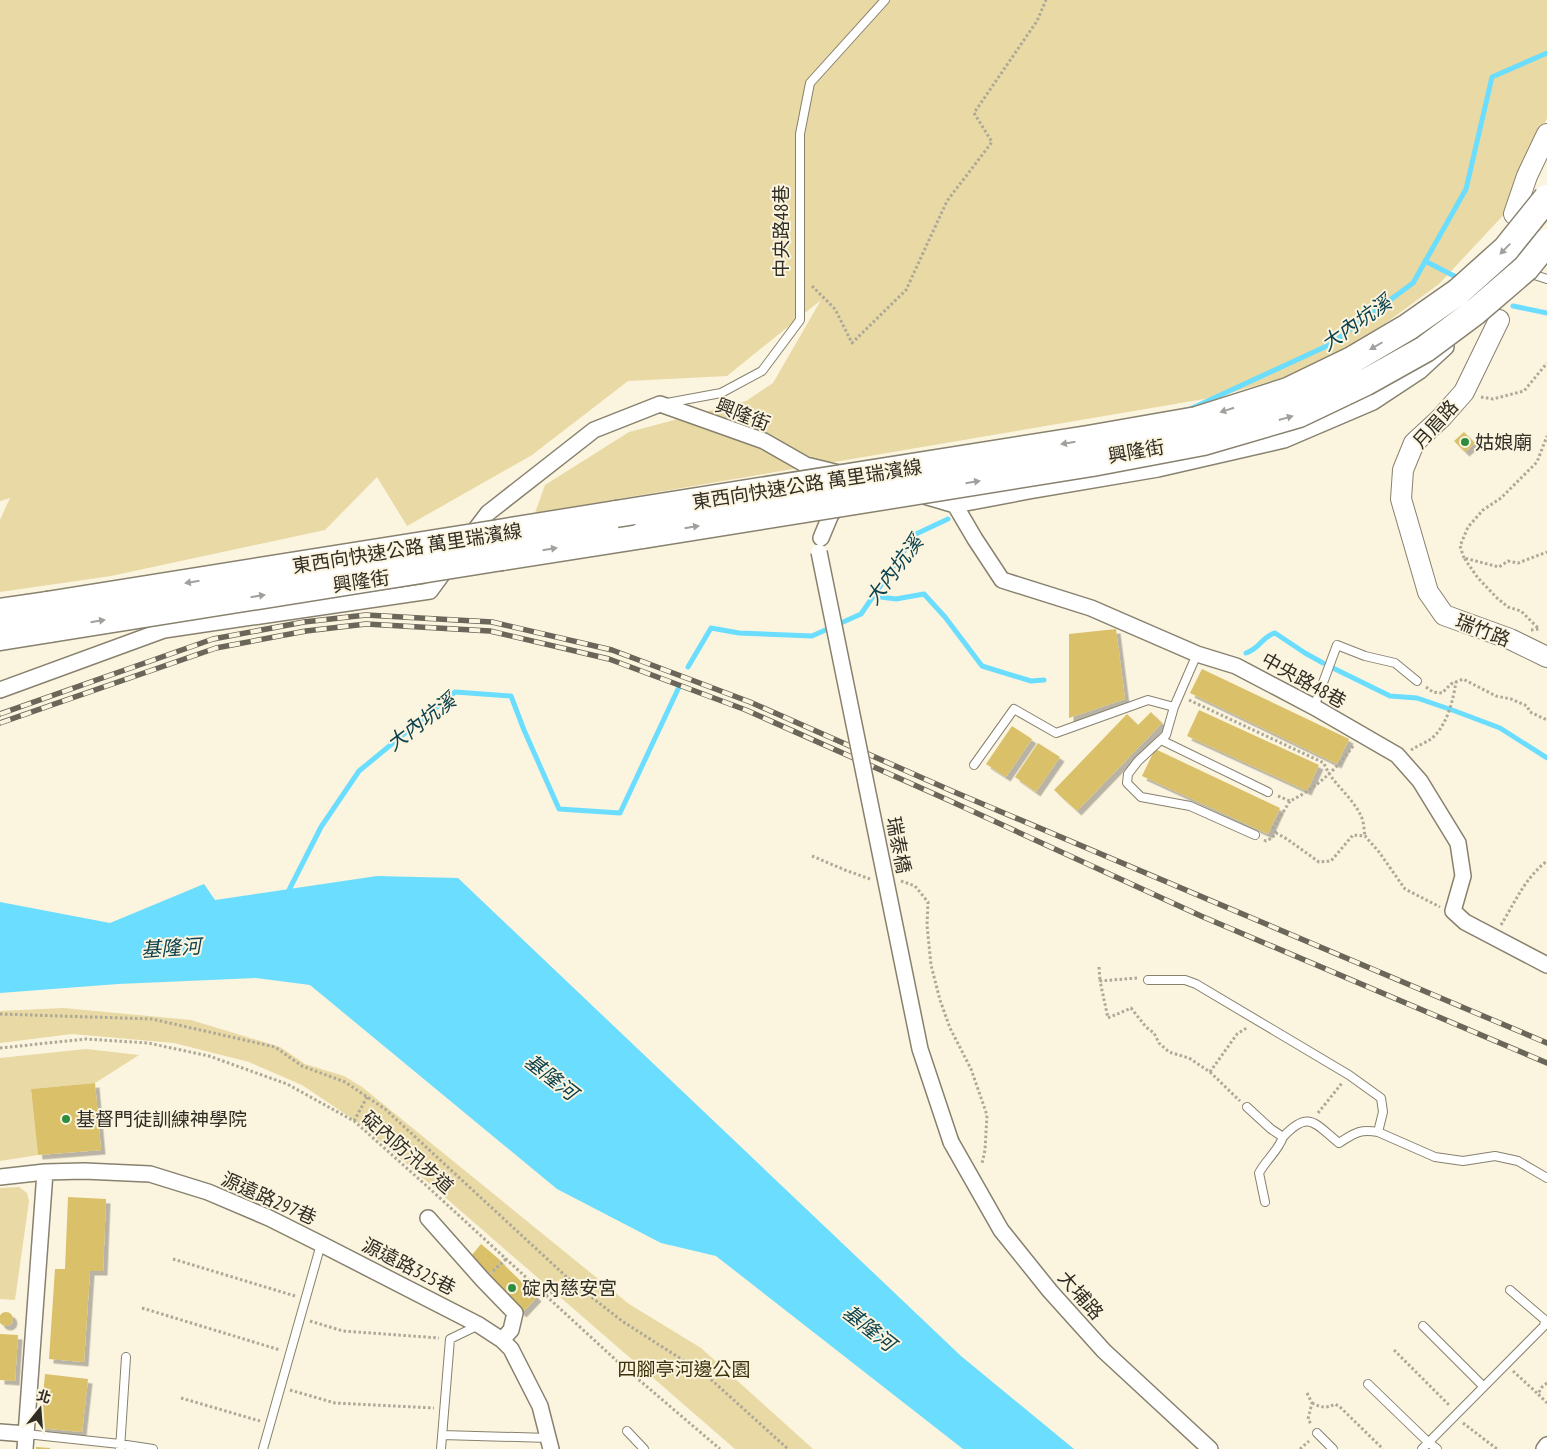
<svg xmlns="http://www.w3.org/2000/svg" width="1547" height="1449" font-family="'PT Sans Narrow','Noto Sans TC',sans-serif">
	<defs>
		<filter id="shadow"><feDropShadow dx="4.5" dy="4.5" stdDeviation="0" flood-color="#0004"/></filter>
	</defs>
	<rect width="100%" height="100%" fill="#fbf4df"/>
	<path fill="#e8d9a5" d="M0,0h1547v118l-37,90 -71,76 -75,55 -53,31 -95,27 -681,116 10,-28 84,-53 117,-31 27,-18 48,-83 -94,76 -99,5 -96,74 -125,71 -30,-49 -52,53 -214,46 -111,16v-72l10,-22 -10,3z
		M63,1008l128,12 89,27 25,17 39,12 18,11 267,217 72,44 112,101h-78l-372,-323 -61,-41 -53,-23 -75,-19 -102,-9 -72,9v-32z
		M86,1049l53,6 -44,28 -64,6 7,66 -38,6v-103z
		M19,1187l8,6 2,8 -14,99 -15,-1v-111z"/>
	<path fill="#6bddff" d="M377,876l81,2 503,478 113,93h-111l-247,-193 -55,-13 -104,-54 -247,-204 -54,-7 -138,6 -118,9v-91l110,21 94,-39 11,16z"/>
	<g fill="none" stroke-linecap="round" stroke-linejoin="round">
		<path stroke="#6bddff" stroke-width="5" d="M1425,261l37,19
			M1513,306l34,7
			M1188,410l141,-65 84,-62 53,-94 26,-112 55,-24
			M873,596l23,3 28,-5 21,23 37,49 49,15 13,-1
			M1246,653c16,-6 15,-16 29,-20l30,20 18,10
			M688,667l23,-39 28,5 73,3 49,-22 55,-80 32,-15
			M1333,668l57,28 27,2 38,13 45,17 47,30
			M287,894l34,-67 38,-56 96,-79 56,4 13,34 35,79 61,4 59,-126"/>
	</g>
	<path fill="#dac067" filter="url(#shadow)" d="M1464,432l11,11 -10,9 -11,-11z
		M1116,629l9,70 -56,19v-84z
		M1202,669l147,70 -12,25 -147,-71z
		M1199,710l120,55 -12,26 -120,-55z
		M1151,712l11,11 -85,88 -23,-21 73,-76 11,11z
		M1012,726l20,13 -26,38 -20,-13z
		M1038,743l22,14 -24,35 -21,-15z
		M1155,749l125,59 -12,26 -126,-58z
		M95,1083l6,67 -63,5 -7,-66z
		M68,1197l38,2 -3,72h-13l-6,91 -35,-3 6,-90h10z
		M481,1244l20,17 -15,17 -19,-17z
		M502,1263l35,34 -15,16 -35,-34z
		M-1 1319a7 7 0 1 1 14 0a7 7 0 1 1-14 0Z
		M0,1334l18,1 -3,46 -15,-1z
		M45,1374l43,5 -6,53 -42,-4z
		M36,1447l14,1v1h-14z"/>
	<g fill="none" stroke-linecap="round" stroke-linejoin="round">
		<g stroke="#87816e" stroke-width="10">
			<path id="lane" d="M1528,273l19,6
				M667,403l54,-10 41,-22 38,-51v-186l10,-51 75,-83
				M1197,654l-23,53 -8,28 -28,26 -10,13 -1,9 14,14 49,9 65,29
				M1314,707l23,-62 28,11 30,7 22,18
				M1161,740l107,52
				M974,765l40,-56 42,24 92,-33 26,7
				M1148,980h37l11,4 153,91 32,23 2,14 -5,20 57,25 28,4 32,-5 23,5 29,17
				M1247,1107l24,22 12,8c26,-28 32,-13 56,6 16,-10 20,-14 39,-11
				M1265,1202l-6,-29c7,-13 19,-22 24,-36
				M1423,1326l60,60
				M1368,1384l60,58 9,7
				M627,1431l17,18
				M1317,1433l16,16
				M26,1434l94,10 33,5
				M442,1435l107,3
				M120,1449l6,-92
				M263,1449l58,-205
				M441,1449l9,-110 29,-14
				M1422,1449l122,-123 1,-6 -35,-30"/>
		</g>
		<g stroke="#87816e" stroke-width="18">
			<path id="street" d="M921,495l34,10 74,-14 129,-22 126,-29 89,-38 47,-31 26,-24
				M955,505l20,34 27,41 89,28 106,46 39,12 78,41 83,48 23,26 38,62 5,33 -10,35 12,11 82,43
				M469,538l19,-25 106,-83 66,-26 104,37 42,24 33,8
				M821,538l10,-24 11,-10
				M0,690l164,-60 266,-39 19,-26
				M951,1142l50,88 49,61 54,60 106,98
				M0,1177l45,-5 39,-1 66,3 58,18 61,26 52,26 158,81 23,15 9,9 29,57 11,43
				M428,1218l55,62 32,33 -4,17 -9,10
				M0,1432l26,2
				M25,1449l20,-277
				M1544,1449l3,-4"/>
		</g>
		<g stroke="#87816e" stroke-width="22">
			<path id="secondary" d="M1514,214l13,-38 20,-42
				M1499,320l-35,72 -23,26 -27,25 -11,27 -2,29 27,93 16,23 66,24 37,18"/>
		</g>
		<g stroke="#87816e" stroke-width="29">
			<path id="highway" d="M499,533l117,-19
				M502,557l141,-22
				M0,612l47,-7
				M0,637l50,-8"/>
		</g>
		<path stroke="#ada898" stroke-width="3" stroke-dasharray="2.5 2.5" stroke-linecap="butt" d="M812,286l23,23 17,34 54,-53 41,-89 45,-59 -18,-29 63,-92 9,-21
			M1481,397l12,2 31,-8 23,-28
			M1464,558l-4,-12 8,-19 15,-17 18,-12 36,-36 10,-26
			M1531,630l8,-1 -18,-18 -13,-4 -11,-9 -19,-20 -14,-20 35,9 9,-6 10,2 29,-11
			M1426,687l7,5 9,1 9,-9 12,-5 33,17 15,3 16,7 3,6 17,8
			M1189,700l135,63c7,20 28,33 37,53 3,6 3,14 4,20
			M1411,750c6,-4 14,-7 20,-11 16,-13 22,-38 25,-57
			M1278,796l12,5c25,-12 47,-32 63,-55
			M1276,833l-3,-5 2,-3 15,-24
			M1264,840l2,1 6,-3 4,-5 11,6 32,23 12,-1 22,-26 12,1 14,16 26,37 35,18
			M812,856l33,14 25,9
			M901,881l14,5 13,16 -1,23 4,40 9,35 10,28 21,41 16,46 -2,35 -3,14
			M1501,925c14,-23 24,-47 46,-64
			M1099,967l1,14
			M1137,978l-37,3 8,37 23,-10 15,19 8,6 5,10 10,9 20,6 21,14 30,29
			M0,1014l152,5 123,28 27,19 43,16 40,27 186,172 51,40 84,54 82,74
			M0,1048l86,-9 62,4 61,13 78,28 67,37 75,67 189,174 102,87
			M1210,1072l27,-38 11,-7
			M1318,1113l24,-30
			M354,1121l13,-24
			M173,1259l122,37
			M493,1271l13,-12
			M546,1296l25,-15
			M142,1308l138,42
			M310,1321l33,10 96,7
			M1394,1350l56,56
			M1513,1371l25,23
			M1547,1383l-5,4 -4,7 9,9
			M290,1390l45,13 99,5
			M1307,1393l5,10 -4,16 3,5
			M181,1398l79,23
			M1312,1403c8,4 14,6 23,1l5,3 43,42
			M1463,1423l34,26
			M1300,1449l9,-8"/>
		<use href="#lane" stroke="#fff" stroke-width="8"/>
		<use href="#street" stroke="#fff" stroke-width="15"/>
		<use href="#secondary" stroke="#fff" stroke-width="20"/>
		<use href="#highway" stroke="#fff" stroke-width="26"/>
		<g stroke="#6a665a" stroke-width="5.5">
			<path id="rail" d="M0,714l213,-75 91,-17 62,-7 126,7 120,28 138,52 202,89 595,252
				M0,723l216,-75 90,-17 60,-7 124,7 119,28 137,51 202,90 253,116 346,147"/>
		</g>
		<use href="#rail" stroke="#fbf4df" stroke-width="4" stroke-dasharray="11" stroke-linecap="butt"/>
		<g stroke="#87816e" stroke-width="18" stroke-linecap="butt">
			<path id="street-bridge" d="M819,552l101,497 31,93"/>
		</g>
		<g stroke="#87816e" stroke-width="29" stroke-linecap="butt">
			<path id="highway-bridge" d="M616,514l472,-75 109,-19 91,-29 64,-31 56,-33 50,-35 48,-43 41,-51
				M643,535l449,-72 111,-21 96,-28 67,-32 59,-33 51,-38 50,-43 21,-26
				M47,605l452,-72
				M50,629l452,-72"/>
		</g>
		<use href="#street-bridge" stroke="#fff" stroke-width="15"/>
		<use href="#highway-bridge" stroke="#fff" stroke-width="26"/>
	</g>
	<defs><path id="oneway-solid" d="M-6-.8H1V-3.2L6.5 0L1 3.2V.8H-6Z" transform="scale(1.25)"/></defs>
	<g fill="#a2a09d">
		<use href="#oneway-solid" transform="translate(1505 249) rotate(134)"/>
		<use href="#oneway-solid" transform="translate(1376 346) rotate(150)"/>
		<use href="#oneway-solid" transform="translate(1227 410) rotate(162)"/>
		<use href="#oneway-solid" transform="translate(1286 418) rotate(-16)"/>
		<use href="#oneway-solid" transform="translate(1068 443) rotate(171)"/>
		<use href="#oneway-solid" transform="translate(973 482) rotate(-9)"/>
		<use href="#oneway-solid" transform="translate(692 527) rotate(-9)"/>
		<use href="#oneway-solid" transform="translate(550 549) rotate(-9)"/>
		<use href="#oneway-solid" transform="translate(192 582) rotate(171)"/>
		<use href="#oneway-solid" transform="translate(258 596) rotate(-9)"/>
		<use href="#oneway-solid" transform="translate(98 621) rotate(-9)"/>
	</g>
	<g fill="#2e8c3e" stroke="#fbf4df" stroke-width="2">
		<circle cx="1465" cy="442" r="5"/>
		<circle cx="66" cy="1119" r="5"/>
		<circle cx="512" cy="1288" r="5"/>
	</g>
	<g text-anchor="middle" stroke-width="4" stroke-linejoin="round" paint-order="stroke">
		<g font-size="19" fill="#302d25" stroke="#fbf4df">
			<text transform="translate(781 231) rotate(-90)" y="7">中央路48巷</text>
			<text transform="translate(743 414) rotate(21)" y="7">興隆街</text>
			<text transform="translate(1435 424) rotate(-48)" y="7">月眉路</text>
			<text transform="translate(1136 451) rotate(-10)" y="7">興隆街</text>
			<text transform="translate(807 484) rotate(-9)" y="7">東西向快速公路 萬里瑞濱線</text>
			<text transform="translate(407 548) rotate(-9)" y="7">東西向快速公路 萬里瑞濱線</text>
			<text transform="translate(361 581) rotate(-8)" y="7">興隆街</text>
			<text transform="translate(1483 630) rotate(21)" y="7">瑞竹路</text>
			<text transform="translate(1304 680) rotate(29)" y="7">中央路48巷</text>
			<text transform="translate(899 845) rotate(79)" y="7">瑞泰橋</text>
			<text transform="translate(408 1152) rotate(41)" y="7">碇內防汛步道</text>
			<text transform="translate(269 1198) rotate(24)" y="7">源遠路297巷</text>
			<text transform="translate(409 1266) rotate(27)" y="7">源遠路325巷</text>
			<text transform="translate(1081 1295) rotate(49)" y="7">大埔路</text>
		</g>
		<g font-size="19" fill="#302d25" stroke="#fbf4df" text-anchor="start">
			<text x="1475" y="449">姑娘廟</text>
			<text x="76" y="1126">基督門徒訓練神學院</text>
			<text x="522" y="1295">碇內慈安宮</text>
		</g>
		<g font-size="19" fill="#3c3109" stroke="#fbf4df">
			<text x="684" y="1376">四腳亭河邊公園</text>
		</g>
		<g font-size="20" font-style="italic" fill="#0c414e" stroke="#fbf4df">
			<text transform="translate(1356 323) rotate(-35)" y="7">大內坑溪</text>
			<text transform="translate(894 570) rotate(-53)" y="7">大內坑溪</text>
			<text transform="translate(421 722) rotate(-37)" y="7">大內坑溪</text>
			<text transform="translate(171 948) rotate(-4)" y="7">基隆河</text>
			<text transform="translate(551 1077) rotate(38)" y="7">基隆河</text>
			<text transform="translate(869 1328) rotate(38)" y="7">基隆河</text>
		</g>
	</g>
	<g transform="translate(40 1409) rotate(17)" stroke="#fbf4df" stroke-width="4" paint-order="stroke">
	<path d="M0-4L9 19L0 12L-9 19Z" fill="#302d25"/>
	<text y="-8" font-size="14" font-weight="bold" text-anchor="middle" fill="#302d25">北</text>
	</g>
</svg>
